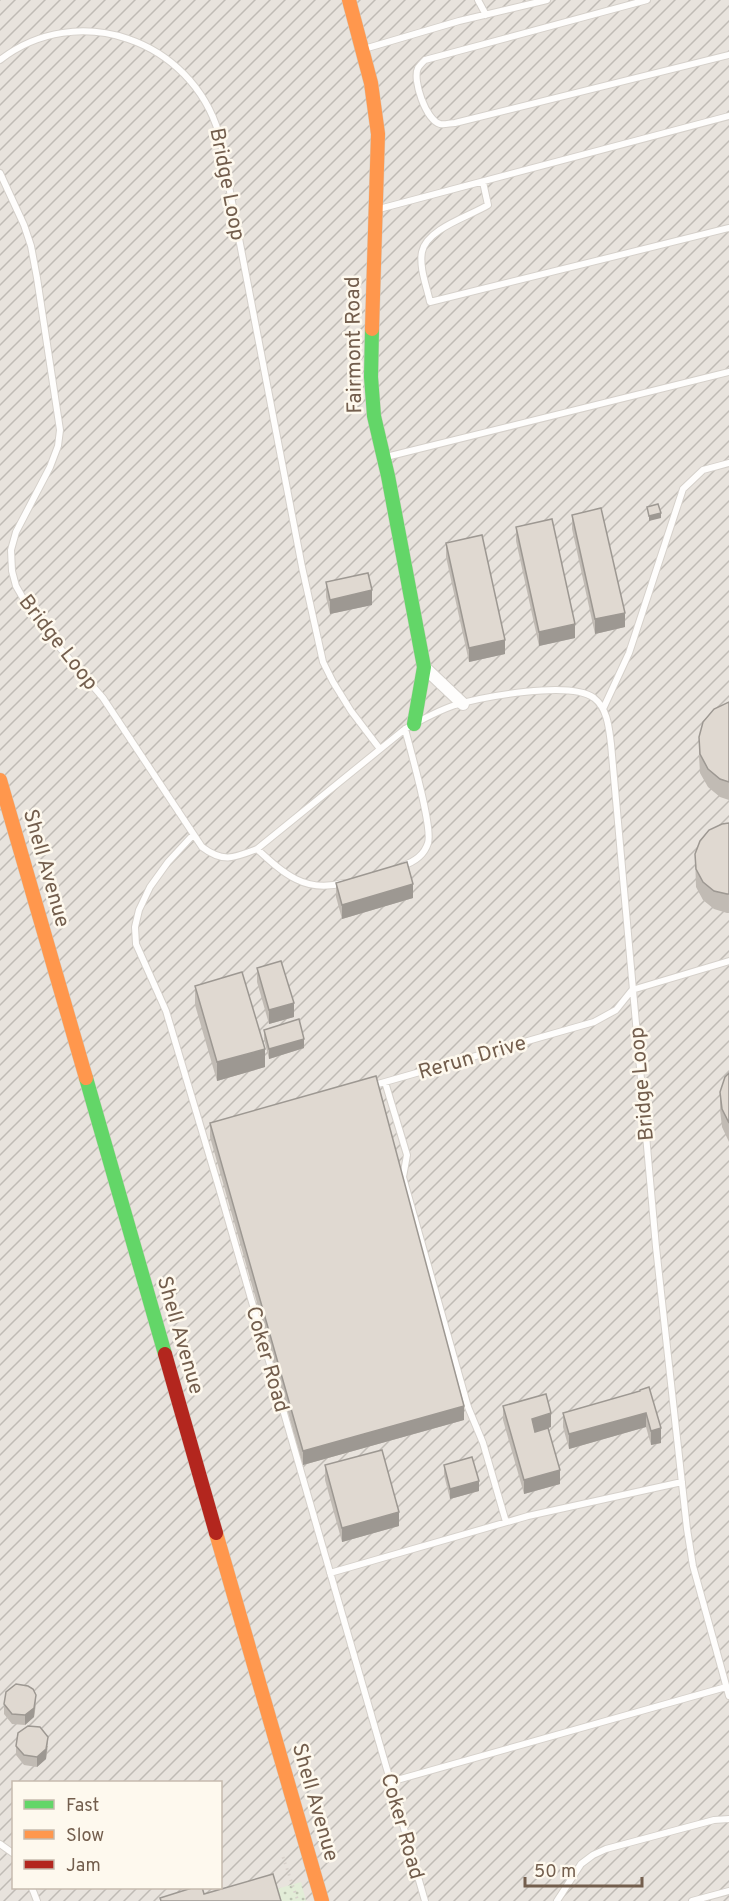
<svg xmlns="http://www.w3.org/2000/svg" width="729" height="1901" font-family="Overpass,sans-serif">
	<defs>
		<pattern id="industrial-furrows" width="10" height="10" patternUnits="userSpaceOnUse" patternTransform="scale(1.5)"><rect width="10" height="10" fill="#e8e3dd"/><path d="M-1 1l2-2M0 10L10 0M9 11l2-2" fill="none" stroke="#c0bbb5"/></pattern>
		<pattern id="grass-dots" width="8" height="8" patternUnits="userSpaceOnUse" patternTransform="scale(1.5)"><rect width="8" height="8" fill="#e2edd7"/><path d="M2 2h.1M6 6h.1" fill="none" stroke="#bcc3b1" stroke-width="1.8" stroke-linecap="round"/></pattern>
	</defs>
	<rect width="100%" height="100%" fill="#f6f3eb"/>
	<path fill="url(#industrial-furrows)" fill-rule="evenodd" d="M0,0h729v1901h-729zM14,1782h206v106h-206z"/>
	<path fill="url(#grass-dots)" d="M301,1882l5,19h-29l-4,-11z"/>
	<g fill="none" stroke-linecap="round" stroke-linejoin="round">
		<g stroke="#d5d0ca" stroke-width="8">
			<path id="lane" d="M478,0l8,15
				M647,0l-222,60c-3,3 -5,5 -7,8 -6,12 8,52 22,56 5,1 10,-1 15,-1l274,-68
				M364,49l95,-28 88,-21
				M0,60c77,-60 191,-21 219,74l83,433 21,95 10,20 18,29 29,38
				M0,173l24,52 7,21 6,32 23,152 -2,16 -8,21 -34,65 -5,18 1,21 4,15 19,33 68,79 99,149c21,16 32,11 55,2l148,-120c16,-9 32,-18 50,-24 28,-8 115,-25 139,-7 14,11 15,31 17,46l45,503 31,282 6,37 36,130
				M483,182l5,23c-18,11 -62,24 -66,47 -3,16 5,35 8,50l299,-74
				M379,209l350,-93
				M386,457l343,-85
				M603,709l26,-56 54,-164 20,-19 26,-7
				M193,835l-25,27 -18,25 -11,23 -4,17 1,17 30,67 53,177 206,713
				M257,849c25,23 48,45 86,34
				M402,866c12,-4 22,-10 26,-23 5,-16 -18,-94 -23,-114
				M385,1082l22,73 -4,22 65,230 15,36 23,79
				M371,1086l223,-64 22,-12 16,-20 97,-29
				M330,1573l198,-57 154,-34
				M390,1782l336,-95
				M0,1844l14,10
				M32,1888l5,13
				M557,1901l24,-37 12,-9 13,-6 108,-29 15,-1
				M692,1901l37,-10"/>
		</g>
		<g stroke="#d5d0ca" stroke-width="14">
			<path id="street" d="M424,667l39,37"/>
		</g>
		<g stroke="#d4cfc6" stroke-width="15">
			<path id="fast" d="M372,329l-1,48 3,39 14,60 36,191 -10,57
				M86,1078l79,276"/>
		</g>
		<g stroke="#d4cfc6" stroke-width="15">
			<path id="slow" d="M349,0l22,83 7,51 -6,195
				M0,780l86,298
				M216,1533l106,368"/>
		</g>
		<g stroke="#d4cfc6" stroke-width="15">
			<path id="jam" d="M165,1354l51,179"/>
		</g>
		<path stroke="#d8d1cb" stroke-width="3" stroke-dasharray="1.5 4.5" stroke-linecap="butt" d="M283,1857l15,44"/>
		<use href="#lane" stroke="#fefdfc" stroke-width="6"/>
		<use href="#street" stroke="#fefdfc" stroke-width="12"/>
		<use href="#fast" stroke="#63d668" stroke-width="14"/>
		<use href="#slow" stroke="#ff974d" stroke-width="14"/>
		<use href="#jam" stroke="#b3261e" stroke-width="14"/>
	</g>
	<path fill="#c1bbb4" d="M572,515l53,112 -30,7 -23,-105z
		M516,527l59,111 -36,8 -23,-105z
		M446,543l59,111 -36,8 -23,-105z
		M326,582l46,23 -42,9 -4,-17z
		M729,702v98l-9,-3 -12,-10 -8,-14 -1,-17v-19z
		M729,823v90h-2l-13,-4 -11,-9 -7,-13 -1,-33z
		M336,883l77,15 -71,21 -6,-22z
		M257,968l37,49 -25,7 -12,-42z
		M195,986l70,81 -48,14 -22,-76z
		M264,1030l40,18 -35,11 -5,-20z
		M729,1073v69l-7,-15 -2,-17v-18z
		M210,1123l254,297 -161,45 -93,-328z
		M640,1391l21,52 -10,2 -5,-18 -77,22 -6,-22v-14z
		M503,1406l48,21 -16,5 25,52 -36,10 -21,-74z
		M325,1465l74,61 -57,16 -17,-62z
		M444,1465l35,26 -29,8 -6,-24z
		M4,1704l32,1 -2,12 -9,8 -13,-1 -8,-10z
		M16,1746h32l-2,13 -9,8 -13,-2 -8,-10z"/>
	<path fill="#9d9892" d="M661,513v5l-12,3v-5z
		M372,590v15l-42,9v-14z
		M625,613v14l-30,7v-15z
		M575,624v14l-36,8v-14z
		M505,640v14l-36,8v-14z
		M413,884v14l-71,21v-14z
		M294,1003v14l-25,7v-14z
		M304,1039v9l-35,11v-10z
		M265,1049v18l-48,14v-19z
		M464,1406v14l-161,45v-14z
		M551,1413v14l-19,6v-14z
		M646,1413v14l-77,22v-15z
		M661,1428v15l-10,2v-14z
		M560,1470v14l-36,10v-14z
		M479,1481v10l-29,8v-10z
		M399,1512v14l-57,16v-14z
		M36,1695l-2,22 -9,8v-10z
		M48,1737l-2,22 -9,8v-10z"/>
	<path fill="#e0d9d1" stroke="#9d9892" stroke-width="1.5" d="M658,504l3,9 -12,3 -2,-9z
		M601,508l24,105 -30,6 -23,-104z
		M552,519l23,105 -36,8 -23,-105z
		M482,535l23,105 -36,8 -23,-105z
		M368,573l4,17 -42,10 -4,-18z
		M729,702v80l-9,-3 -12,-10 -8,-15 -1,-17 4,-15 11,-13z
		M729,823v71h-2l-13,-3 -11,-9 -7,-13 -1,-15 5,-13 9,-11 13,-6z
		M407,862l6,22 -71,21 -6,-22z
		M281,961l13,42 -25,7 -12,-42z
		M242,972l23,77 -48,13 -22,-76z
		M299,1019l5,20 -35,10 -5,-19z
		M729,1073v50l-7,-14 -2,-17 5,-15z
		M376,1076l88,330 -161,45 -93,-328z
		M649,1387l12,41 -10,3 -5,-18 -77,21 -6,-21 77,-22v-1z
		M546,1394l5,19 -19,6 3,13 13,-4 12,42 -36,10 -21,-74z
		M382,1450l17,62 -57,16 -17,-63z
		M472,1457l7,24 -29,8 -6,-24z
		M16,1684l12,2 5,3 3,6 -2,13 -9,7 -13,-1 -8,-10 2,-12z
		M28,1726l12,1 8,10 -2,12 -9,8 -13,-2 -8,-9 2,-13z
		M273,1874l8,27h-120l-1,-3 35,-11h7l2,7z"/>
	<g text-anchor="middle" stroke-width="5" stroke-linejoin="round" paint-order="stroke">
		<g font-size="21" fill="#735e4d" stroke="#fef9ee">
			<text transform="translate(228 184) rotate(79)" y="7">Bridge Loop</text>
			<text transform="translate(353 345) rotate(-91)" y="7">Fairmont Road</text>
			<text transform="translate(59 642) rotate(52)" y="7">Bridge Loop</text>
			<text transform="translate(47 868) rotate(74)" y="7">Shell Avenue</text>
			<text transform="translate(472 1057) rotate(-16)" y="7">Rerun Drive</text>
			<text transform="translate(641 1084) rotate(-95)" y="7">Bridge Loop</text>
			<text transform="translate(181 1335) rotate(74)" y="7">Shell Avenue</text>
			<text transform="translate(268 1359) rotate(74)" y="7">Coker Road</text>
			<text transform="translate(316 1802) rotate(74)" y="7">Shell Avenue</text>
			<text transform="translate(403 1826) rotate(74)" y="7">Coker Road</text>
		</g>
	</g>
	<rect x="12" y="1781" width="210" height="108" fill="#fef9ee" stroke="#c6bbae" stroke-width="1.5"/>
	<rect x="24" y="1800" width="30" height="9" fill="#63d668" stroke="#c6bbae" stroke-width="1.5"/>
	<text x="66" y="1811" font-size="18" fill="#735e4d">Fast</text>
	<rect x="24" y="1830" width="30" height="9" fill="#ff974d" stroke="#c6bbae" stroke-width="1.5"/>
	<text x="66" y="1841" font-size="18" fill="#735e4d">Slow</text>
	<rect x="24" y="1860" width="30" height="9" fill="#b3261e" stroke="#c6bbae" stroke-width="1.5"/>
	<text x="66" y="1871" font-size="18" fill="#735e4d">Jam</text>
	<path d="M525 1877v9h117v-9" fill="none" stroke="#735e4d" stroke-width="3"/>
	<text x="534" y="1877" font-size="18" fill="#735e4d" stroke="#fef9ee" stroke-width="4.5" paint-order="stroke">50 m</text>
</svg>
